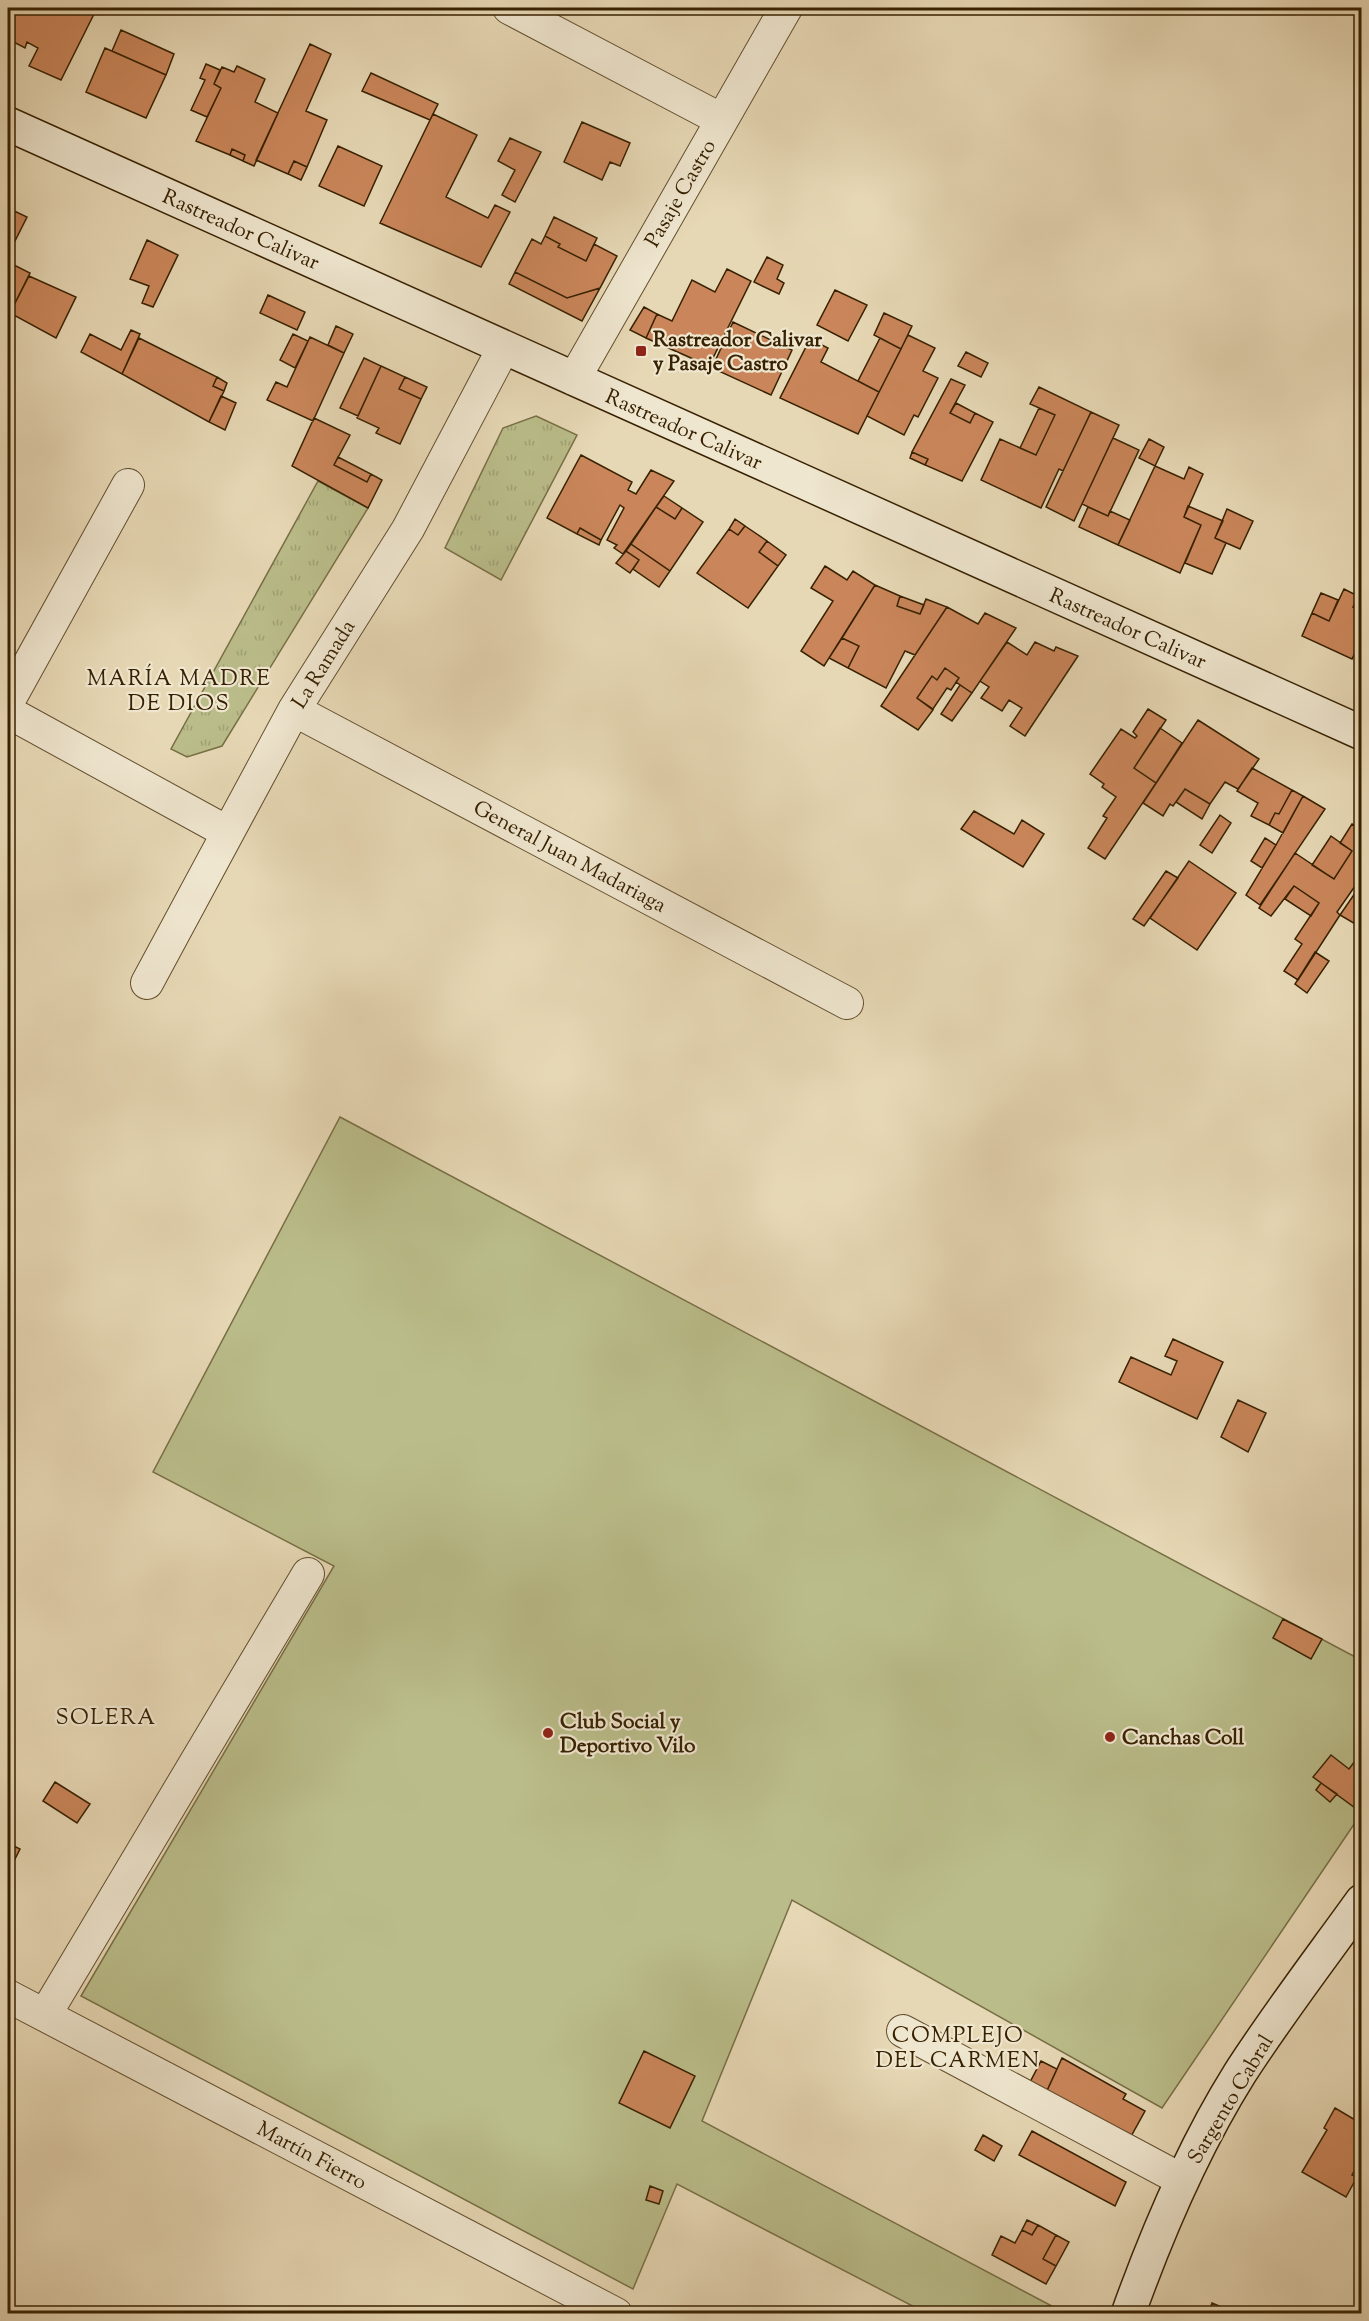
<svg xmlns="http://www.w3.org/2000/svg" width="1369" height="2321" font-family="'Sorts Mill Goudy',serif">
	<defs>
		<pattern id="park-tufts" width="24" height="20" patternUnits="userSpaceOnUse" patternTransform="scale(1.5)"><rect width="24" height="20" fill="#babd8a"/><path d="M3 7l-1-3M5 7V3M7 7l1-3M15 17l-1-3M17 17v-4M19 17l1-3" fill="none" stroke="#a0a275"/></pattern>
	</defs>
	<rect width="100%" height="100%" fill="#e7d8b5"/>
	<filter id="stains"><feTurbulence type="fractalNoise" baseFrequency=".00333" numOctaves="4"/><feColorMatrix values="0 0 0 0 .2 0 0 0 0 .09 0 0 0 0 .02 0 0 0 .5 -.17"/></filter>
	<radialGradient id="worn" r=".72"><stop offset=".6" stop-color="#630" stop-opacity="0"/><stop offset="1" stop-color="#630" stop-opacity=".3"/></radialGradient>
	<path fill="#babd8a" stroke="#786f46" stroke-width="1.5" d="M340,1117l1021,543v154l-199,294 -370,-208 -90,221 363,192h-139l-249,-129 -44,105 -552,-293 253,-430 -181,-94z"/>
	<path fill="url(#park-tufts)" stroke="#786f46" stroke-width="1.5" d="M536,416l41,19 -76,145 -56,-32 58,-120z
		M318,481l50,27 -146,238 -35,11 -16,-8z"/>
	<path fill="#ca865a" stroke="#372101" stroke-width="1.5" d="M8,8h89l-36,72 -32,-14 9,-18 -11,-6 -2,6 -17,-9z
		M121,30l53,24 -8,21 -54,-24z
		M310,44l21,10 -25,57 21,9 -20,47 -13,-6 -6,13 -32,-14z
		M105,48l61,27 -20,43 -60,-26z
		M206,64l14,6 -6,14 7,4 -14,29 -16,-7 14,-30 -5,-2z
		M237,66l28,13 -10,23 23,11 -24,53 -11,-5 2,-6 -13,-6 -2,6 -34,-14 25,-53 -7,-4 8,-17 12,5z
		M371,73l67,31 -8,16 -68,-29z
		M433,114l44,21 -31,62 42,21 7,-13 15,7 -29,55 -101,-44z
		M582,122l48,21 -10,23 -10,-4 -8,18 -38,-18z
		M510,138l31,14 -26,50 -13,-7 13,-25 -17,-9z
		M338,146l44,20 -18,40 -45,-20z
		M232,149l13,6 -2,6 -13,-6z
		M294,161l13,6 -6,13 -13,-6z
		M8,208l19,9 -19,38z
		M554,217l43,21 -11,23 -28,-14 2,-3 -15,-8z
		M545,236l15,8 -2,3 28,14 8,-17 23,12 -17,32 -33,10 -52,-26 17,-33 9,5z
		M147,240l31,15 -25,52 -11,-4 7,-17 -19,-7z
		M767,257l16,8 -6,14 7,4 -5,11 -25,-12z
		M8,262l22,11 -20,40 -2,-2z
		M727,269l24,12 -42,85 -63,-28 11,-24 15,7 20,-41 23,12z
		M515,272l52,26 33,-10 -18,33 -73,-37z
		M29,276l47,21 -20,41 -46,-25z
		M835,290l32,15 -19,36 -31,-16z
		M268,295l37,17 -8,18 -37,-17z
		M644,307l13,7 -11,24 -16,-8z
		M884,313l28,13 -11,23 -27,-14z
		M733,322l59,28 -21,45 -59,-27z
		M336,326l17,8 -9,19 -16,-8z
		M131,330l9,4 -18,40 -41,-22 9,-18 31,16z
		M293,334l15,7 -13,27 -15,-8z
		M908,335l27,13 -12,23 15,7 -20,39 -4,-2 -10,20 -37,-19z
		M310,337l34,16 -31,68 -46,-21 9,-18 11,5z
		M139,338l78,39 -4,9 11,5 -15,31 -87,-48z
		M880,338l21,11 -22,43 -21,-11z
		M810,339l18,9 -7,14 58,30 -21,42 -78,-36z
		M966,352l22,11 -7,14 -23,-11z
		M364,358l17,8 -23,50 -18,-8z
		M381,366l24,11 -6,12 22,10 -21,45 -24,-11 3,-5 -22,-10z
		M217,377l10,6 -3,8 -11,-5z
		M405,377l22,10 -6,12 -22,-10z
		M951,379l14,6 -15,28 20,10 5,-10 18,9 -31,59 -37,-16 3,-6 -16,-7z
		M1039,387l52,25 -28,59 -4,-2 -18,39 -60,-28 19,-41 36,16 19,-40 -25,-11z
		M221,396l15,7 -11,27 -16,-8z
		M956,403l19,10 -5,10 -20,-10z
		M1039,408l16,7 -19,40 -16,-7z
		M1091,412l28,13 -45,96 -28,-14z
		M314,418l36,17 -16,30 33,17 4,-8 11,6 -14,28 -76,-42z
		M1113,438l26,12 -31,66 -26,-12z
		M1149,439l15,8 -9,19 -16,-8z
		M912,452l16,7 -3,6 -15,-7z
		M581,455l51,27 -4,8 8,4 15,-24 23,11 -51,73 -9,-6 3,-3 -10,-5 17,-32 -4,-3 -19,35 -21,-12 -3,6 -30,-16z
		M338,457l33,17 -4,8 -33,-17z
		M1155,466l29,13 5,-12 14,7 -19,43 17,8 -21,48 -62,-28z
		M664,496l18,12 -7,11 -19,-12z
		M1188,506l35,15 -8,17 11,5 -14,31 -27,-11 16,-38 -17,-8z
		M656,507l19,12 7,-11 21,14 -33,49 -39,-27z
		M1088,507l20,9 2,-5 20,9 -12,25 -39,-18z
		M1227,509l26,12 -13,28 -25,-11z
		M735,519l10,7 -7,9 -9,-6z
		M745,526l22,15 -8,11 19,14 -30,42 -51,-35 32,-44 9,6z
		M580,528l21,12 -2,5 -22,-11z
		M767,541l19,14 -8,11 -19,-14z
		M631,544l39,27 -11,16 -26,-18 6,-9 -13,-9z
		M626,551l13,9 -9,13 -14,-10z
		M825,566l22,14 6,-9 22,14 -51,81 -23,-15 32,-50 -22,-13z
		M875,585l25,11 -3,10 23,8 6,-15 21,8 -32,48 -10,-4 -19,37 -38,-20 11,-22 -17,-8z
		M1344,589l14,7 -5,11 9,4v27l-10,21 -50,-23 10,-23 17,8z
		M1321,593l17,7 -9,21 -17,-8z
		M900,596l24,9 -4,9 -23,-8z
		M947,607l31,17 7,-11 31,15 -44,65 -16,-11 3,-4 -14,-10 -8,12 -5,-4 -15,22 16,12 -15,20 -37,-24z
		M842,638l17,8 -11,22 -19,-10z
		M1007,642l20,13 8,-13 19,9 2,-4 22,9 -53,80 -15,-10 12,-18 -13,-8 -7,11 -21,-13 8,-11 -9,-6z
		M945,668l14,10 -8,12 -4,-2 -14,21 -16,-11 15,-22 5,4z
		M960,685l12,8 -20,28 -11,-7z
		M1148,709l18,11 -32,48 22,15 -51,76 -17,-11 19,-30 -4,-2 13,-19 -14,-10 2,-3 -14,-10 31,-45 14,9 2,-2 -4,-4z
		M1198,720l61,39 -21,30 -13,-7 -15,22 -25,-15 -12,17 -3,-2 -7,12 -20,-13z
		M1160,728l22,15 -26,40 -22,-15z
		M1252,768l40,22 -13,24 -4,-1 -6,12 -18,-9 7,-13 -21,-12z
		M1185,789l25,15 -8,15 -26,-17z
		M1292,790l11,6 -20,37 -14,-8 6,-12 4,1z
		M1303,796l22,13 -65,96 -14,-10 30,-50z
		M974,811l40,23 8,-14 22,14 -21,33 -62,-38z
		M1220,815l11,8 -19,30 -12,-8z
		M1352,824l10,6v46l-25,36 3,3 -42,65 -14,-9 18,-27 -7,-5 24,-36 -25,-17 -23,30 -12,-8 36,-55 39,26 18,-28 -12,-8z
		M1331,836l21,15 -18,28 -22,-14z
		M1265,838l11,7 -14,23 -11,-7z
		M1189,861l47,32 -39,57 -47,-32z
		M1166,871l12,7 -34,48 -11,-7z
		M1362,883v45l-22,-13z
		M1294,886l25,17 -8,13 -26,-17z
		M1315,952l14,9 -22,32 -12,-9z
		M1173,1339l50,23 -26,57 -78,-37 12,-25 40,18 6,-14 -12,-5z
		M1238,1400l28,13 -18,39 -27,-15z
		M1283,1619l39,20 -11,20 -38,-21z
		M1331,1755l18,14 6,-8 7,5v47l-49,-36z
		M55,1782l35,22 -13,19 -34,-22z
		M1321,1783l16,11 -7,8 -14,-12z
		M8,1843l12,6 -12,24z
		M644,2051l51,25 -25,52 -51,-25z
		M1062,2058l64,36 -3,5 22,12 -16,29 -84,-45z
		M1041,2061l16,8 -12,26 -17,-9z
		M1335,2108l27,16v34l-10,17 5,2 -11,20 -44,-25 25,-42 -3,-2z
		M1032,2131l94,51 -11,24 -96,-51z
		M983,2135l19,11 -8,15 -19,-11z
		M650,2186l13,5 -4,13 -13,-4z
		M1027,2220l11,5 -6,10 -10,-5z
		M1038,2225l18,10 -13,24 13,7 -10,18 -54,-29 9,-19 14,7 7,-13 10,5z
		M1056,2235l13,7 -13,24 -13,-7z
		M1212,2303l26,11h-30z"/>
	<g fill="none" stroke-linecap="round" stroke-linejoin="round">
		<g stroke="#634f2e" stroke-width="34">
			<path id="minor" d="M509,8l213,112
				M574,379l212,-371
				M8,702l120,-217
				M294,710l553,293
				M8,712l219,120
				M147,983l147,-273 114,-181 96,-182
				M8,1996l608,318
				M45,2015l263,-441
				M903,2031l279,149"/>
		</g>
		<g stroke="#372101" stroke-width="36">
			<path id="secondary" d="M8,124l1354,609
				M1128,2314c30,-84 65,-166 112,-241 38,-59 81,-115 122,-172"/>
		</g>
		<use href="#minor" stroke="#efe6cf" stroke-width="32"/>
		<use href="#secondary" stroke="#efe6cf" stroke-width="33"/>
	</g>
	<g fill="#8f2418" stroke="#efe6cf" stroke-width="2">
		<rect x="635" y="345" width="12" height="12" rx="3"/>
		<circle cx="548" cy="1733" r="6"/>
		<circle cx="1110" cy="1737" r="6"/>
	</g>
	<g text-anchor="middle" stroke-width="4.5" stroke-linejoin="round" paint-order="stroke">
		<g font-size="21" fill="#372101" stroke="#efe6cf">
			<text transform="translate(680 193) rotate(-60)" y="7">Pasaje Castro</text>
			<text transform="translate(241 229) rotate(24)" y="7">Rastreador Calivar</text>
			<text transform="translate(684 429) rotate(24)" y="7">Rastreador Calivar</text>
			<text transform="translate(1128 628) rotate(24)" y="7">Rastreador Calivar</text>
			<text transform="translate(323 664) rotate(-58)" y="7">La Ramada</text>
			<text transform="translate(570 856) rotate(28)" y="7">General Juan Madariaga</text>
			<text transform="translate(1230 2099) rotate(-59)" y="7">Sargento Cabral</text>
			<text transform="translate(312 2155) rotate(28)" y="7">Martín Fierro</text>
		</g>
		<g font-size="21" font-weight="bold" fill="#372101" stroke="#efe6cf" text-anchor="start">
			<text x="653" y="346">Rastreador Calivar<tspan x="653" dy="24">y Pasaje Castro</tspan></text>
			<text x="560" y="1728">Club Social y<tspan x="560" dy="24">Deportivo Vilo</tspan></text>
			<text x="1122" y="1744">Canchas Coll</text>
		</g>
		<g font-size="22" letter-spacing="1.5" fill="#372101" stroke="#efe6cf">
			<text x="179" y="685">MARÍA MADRE<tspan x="179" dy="25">DE DIOS</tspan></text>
			<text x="106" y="1724">SOLERA</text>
			<text x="958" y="2042">COMPLEJO<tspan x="958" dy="25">DEL CARMEN</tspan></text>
		</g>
	</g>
	<rect width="1369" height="2321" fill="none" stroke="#e7d8b5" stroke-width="30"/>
	<rect x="9" y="9" width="1351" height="2303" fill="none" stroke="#372101" stroke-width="3"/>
	<rect x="15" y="15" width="1339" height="2291" fill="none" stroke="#372101" stroke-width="1.5"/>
	<rect width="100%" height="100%" filter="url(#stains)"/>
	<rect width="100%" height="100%" fill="url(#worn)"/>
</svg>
